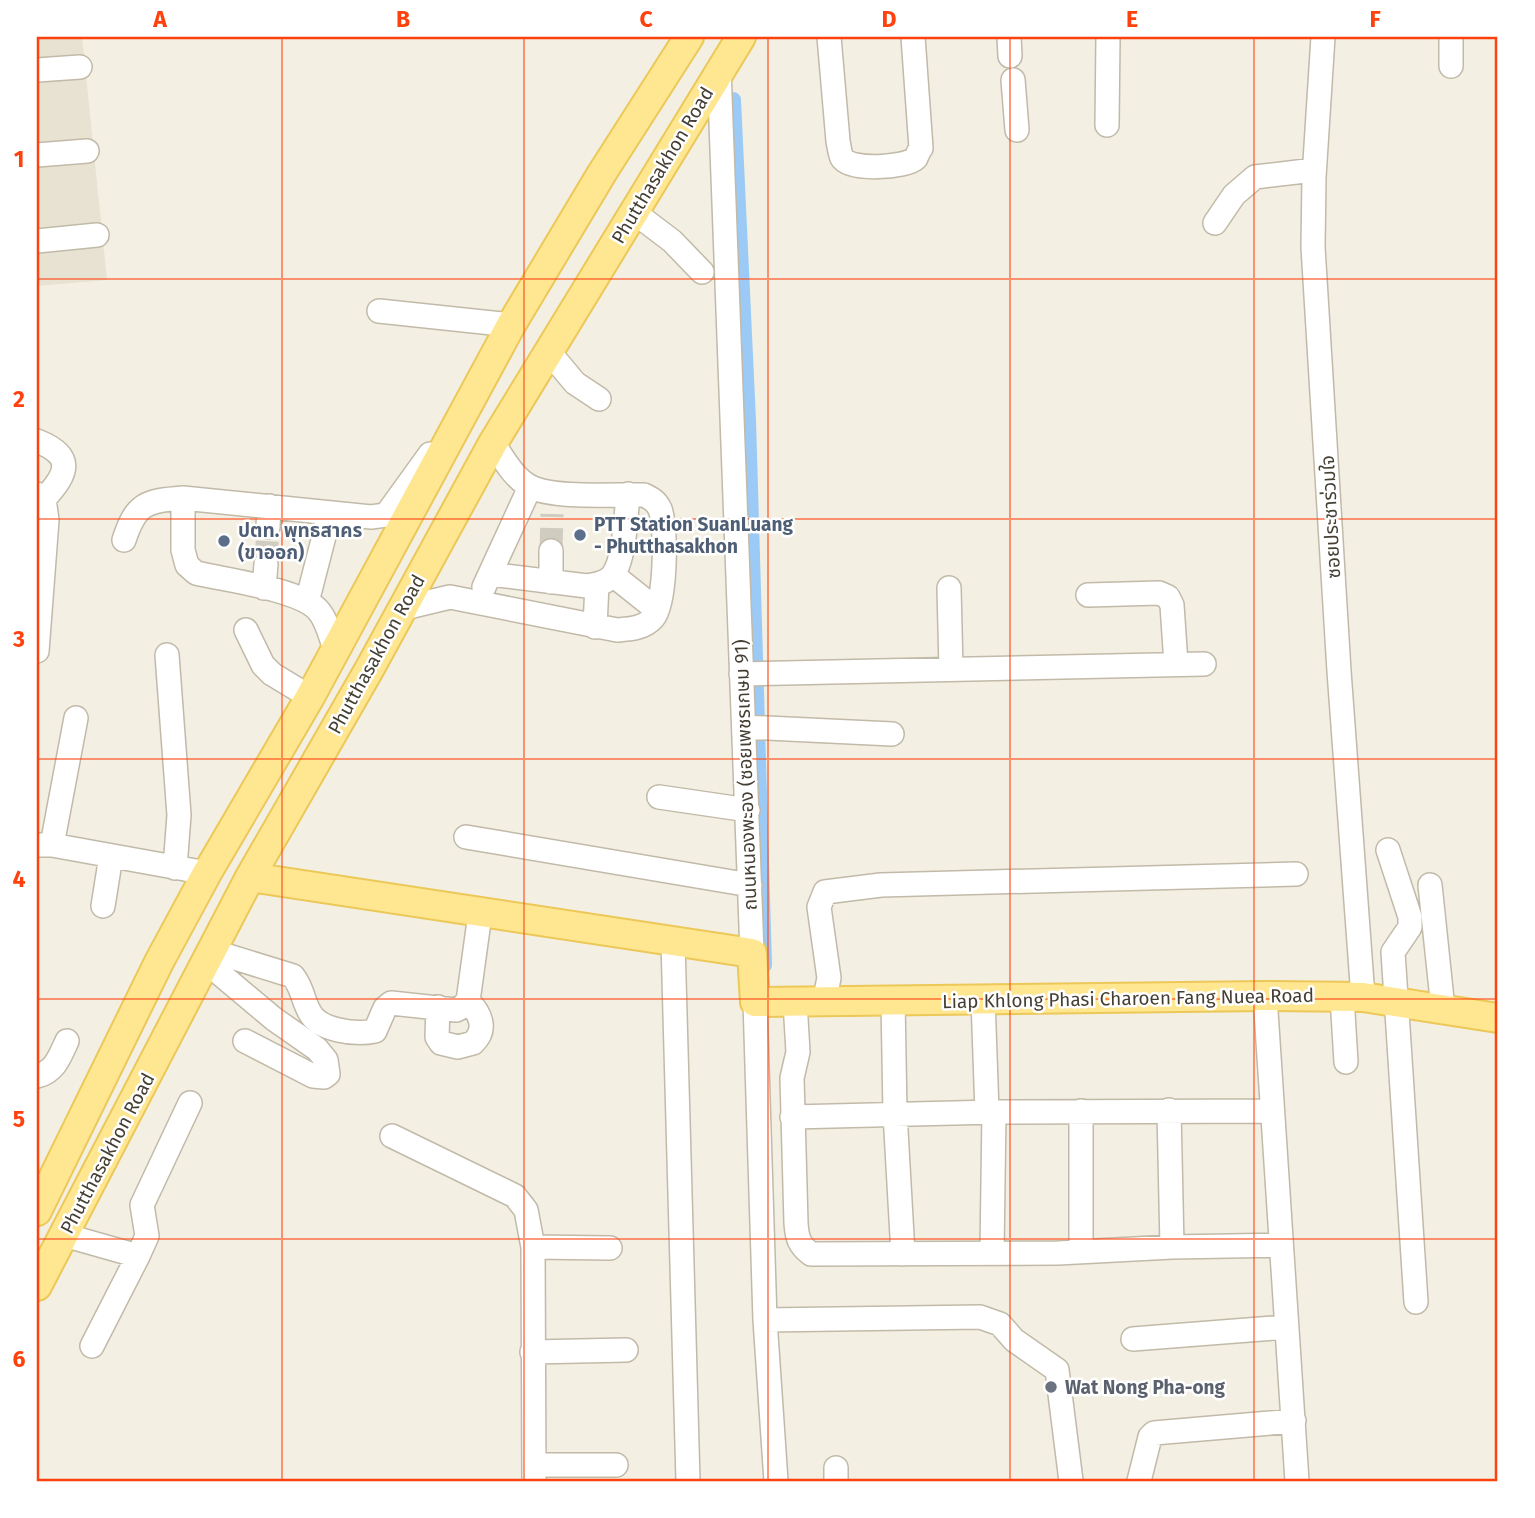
<svg xmlns="http://www.w3.org/2000/svg" width="1535" height="1518" font-family="'Fira Sans','Noto Sans Thai',sans-serif">
	<rect width="100%" height="100%" fill="#f3efe3"/>
	<path fill="#e7e2d1" d="M37,37h45l25,243 -70,6z"/>
	<g fill="none" stroke-linecap="round" stroke-linejoin="round">
		<path stroke="#9acaf5" stroke-width="16" d="M733,100l15,320 16,545"/>
		<path stroke="#d0ccc0" stroke-width="23" stroke-dasharray="23 11" stroke-linecap="butt" d="M551,551l1,-37
			M266,564l2,-37"/>
		<g stroke="#c2baa8" stroke-width="26">
			<path id="minor" d="M829,37l9,104c1,5 2,13 4,17 8,13 64,10 74,0 0,-1 4,-9 5,-10l-8,-111
				M1009,37l1,19
				M1323,37l-9,140 -1,70 26,424 24,326
				M1451,66v-29
				M719,69l33,884
				M37,70l43,-3
				M1013,80l4,50
				M1107,125l1,-88
				M37,155l50,-4
				M635,213l37,28 30,31
				M1215,223l19,-28 21,-18 59,-7
				M37,241l60,-6
				M379,311l132,14
				M549,352l26,31 24,16
				M37,441c38,15 31,32 7,58
				M37,494l7,5 3,21 -10,131
				M183,498v52l4,15 9,8c30,7 101,16 121,36 10,10 13,27 18,40
				M268,527l1,-21
				M124,540c12,-37 22,-39 59,-42l188,19 15,-2 44,-61
				M490,574l97,12c9,-2 18,-2 25,-10 13,-15 14,-62 16,-82
				M613,575l44,35
				M551,582v-31
				M484,587l46,-100
				M264,588l2,-24
				M949,588l2,81
				M1088,595l71,-2 9,4 4,8 4,59
				M307,602l23,-89
				M400,609l50,-12 167,33c12,-1 26,-1 36,-12 13,-14 14,-91 7,-109 -4,-8 -8,-10 -16,-14 -28,-1 -88,4 -113,-8 -17,-8 -28,-29 -38,-44
				M595,627l2,-43
				M246,630l17,35 9,9 38,23
				M167,655l12,160 -4,53
				M741,674l463,-10
				M744,727l148,7
				M659,797l89,13
				M466,837l284,48
				M37,845h15l155,28
				M52,845l24,-127
				M1388,850l22,67v10l-17,25 23,350
				M1430,885l13,124
				M103,906l8,-50
				M673,942l15,539
				M212,951l81,25c10,13 9,22 16,35 9,20 47,24 66,20l10,-23 6,-5 65,7 6,-3 6,-6 12,-87
				M206,962l68,57 43,30 9,11 2,14 -4,3 -11,-1 -68,-35
				M1265,996l32,485
				M1342,997l4,65
				M983,999l4,113
				M893,1001l2,112 8,141
				M755,1002l10,318 11,161
				M795,1002l3,50 -6,26 4,145c1,15 3,22 15,31l247,-1 114,-6 109,-2
				M824,1002l5,-24 -10,-71 6,-15 56,-7 415,-11
				M438,1007l-1,30 4,6 17,4 15,-4c15,-14 7,-30 -5,-42
				M37,1076c18,-4 23,-20 30,-35
				M1169,1110l3,137
				M1081,1111v140
				M792,1117l202,-5 277,-1
				M392,1136l123,60 11,14 7,37 1,234
				M64,1235l74,21 9,-20 -5,-31 48,-102
				M533,1247l77,1
				M992,1252l2,-140
				M765,1320l215,-3 20,7 14,16 43,30 14,111
				M1133,1339l153,-12
				M92,1346l46,-90
				M532,1352l94,-2
				M534,1465h82
				M836,1481v-13
				M1139,1481l11,-44 4,-4 140,-12"/>
		</g>
		<g stroke="#ecc858" stroke-width="32">
			<path id="major" d="M250,877l502,76 3,49 510,-6 98,1 135,21
				M37,1211l122,-249 48,-89 103,-176 201,-372 91,-152 87,-136
				M37,1286l213,-409 120,-209 123,-225 248,-406"/>
		</g>
		<use href="#minor" stroke="#fff" stroke-width="23"/>
		<use href="#major" stroke="#ffe690" stroke-width="28"/>
	</g>
	<path fill="none" stroke="#ff410e" stroke-width="2" stroke-opacity="0.55" d="M282,37v1444M524,37v1444M768,37v1444M1010,37v1444M1254,37v1444M37,279h1461M37,519h1461M37,759h1461M37,999h1461M37,1239h1461"/>
	<g fill="#5c6f8a" stroke="#fff" stroke-width="2.5">
		<circle cx="580" cy="535" r="7"/>
		<circle cx="224" cy="541" r="7"/>
	</g>
	<circle fill="#6b7280" stroke="#fff" stroke-width="2.5" cx="1051" cy="1387" r="7"/>
	<g text-anchor="middle" stroke-width="5" stroke-linejoin="round" paint-order="stroke">
		<g font-size="19" fill="#453f33" stroke="#fff">
			<text transform="translate(662 165) rotate(-59)" y="7">Phutthasakhon Road</text>
			<text transform="translate(1330 517) rotate(-93)" y="7">ซอยประชาร่วมใจ</text>
			<text transform="translate(376 654) rotate(-61)" y="7">Phutthasakhon Road</text>
			<text transform="translate(745 775) rotate(-92)" y="7">ถนนหนองพะอง (ซอยเพชรเกษม 91)</text>
			<text transform="translate(1128 998) rotate(-1)" y="7">Liap Khlong Phasi Charoen Fang Nuea Road</text>
			<text transform="translate(107 1153) rotate(-62)" y="7">Phutthasakhon Road</text>
		</g>
		<g font-size="19" font-weight="bold" fill="#4e5e75" stroke="#fff" text-anchor="start">
			<text x="594" y="531">PTT Station SuanLuang<tspan x="594" dy="22">- Phutthasakhon</tspan></text>
			<text x="238" y="537">ปตท. พุทธสาคร<tspan x="238" dy="22">(ขาออก)</tspan></text>
		</g>
		<g font-size="19" font-weight="bold" fill="#5b616d" stroke="#fff" text-anchor="start">
			<text x="1065" y="1394">Wat Nong Pha-ong</text>
		</g>
	</g>
	<rect width="1535" height="1518" fill="none" stroke="#ffffff" stroke-width="77"/>
	<rect x="38" y="38" width="1458" height="1442" fill="none" stroke="#ff410e" stroke-width="2.5"/>
	<g font-size="23" text-anchor="middle" font-weight="bold" fill="#ff410e">
		<text x="160" y="27">A</text>
		<text x="403" y="27">B</text>
		<text x="646" y="27">C</text>
		<text x="889" y="27">D</text>
		<text x="1132" y="27">E</text>
		<text x="1375" y="27">F</text>
		<text x="19" y="167">1</text>
		<text x="19" y="407">2</text>
		<text x="19" y="647">3</text>
		<text x="19" y="887">4</text>
		<text x="19" y="1127">5</text>
		<text x="19" y="1367">6</text>
	</g>
</svg>
